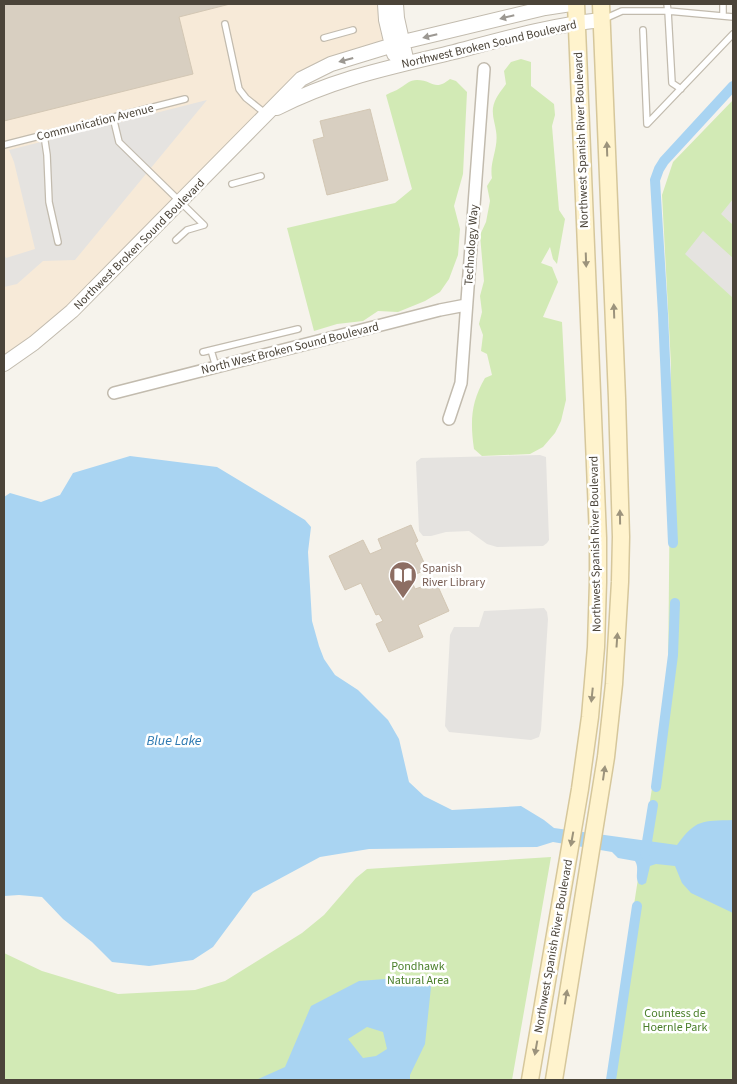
<svg xmlns="http://www.w3.org/2000/svg" width="737" height="1084" font-family="'Source Sans 3',sans-serif">
	<rect width="100%" height="100%" fill="#f6f3ec"/>
	<path fill="#f7ead8" d="M4,4h381l7,42 -76,24 -136,133 -176,161z"/>
	<path fill="#d2eab5" d="M521,59l10,3v24l23,18 1,11 -3,11 7,84 6,9 -8,45 -4,-5 -3,-12 -9,16 11,4 6,15 -15,35 19,5 4,78 -5,21 -6,12 -12,14 -13,7 -48,2 -8,-7c-4,-28 -3,-47 11,-71l7,-3 -5,-21 -6,-3 2,-16 -4,-11 3,-12 -2,-16 4,-15 -4,-46 6,-13 4,-21 -3,-15 5,-8c-3,-16 7,-30 4,-47 -1,-8 -4,-14 -3,-23 1,-9 8,-17 13,-24l-2,-13 7,-9z
		M450,79l6,2 11,11 -4,82 -9,32 6,23 -2,26 -9,24 -9,13 -15,9 -27,11 -20,-1 -15,10 -26,3 -23,7 -27,-103 108,-25 17,-14 -26,-94c5,-3 10,-4 14,-7 7,-4 9,-8 17,-8 16,0 17,12 33,-1z
		M733,100v980h-126l61,-396 3,-319 -9,-170 11,-33z
		M551,857l-39,223h-508v-127l38,18 76,23 77,-4 30,-9 77,-48 22,-18 32,-37 11,-9z"/>
	<path fill="#e5e3e0" d="M207,100l-132,160 -32,1 -26,23 -13,3v-33l2,4 29,-9 -21,-87 -5,-12z
		M733,199v26l-12,-11z
		M703,231l30,27v40l-48,-44z
		M540,455l6,2 3,83 -2,3 -4,3 -46,1 -10,-3 -18,-13 -23,1 -15,4h-8l-4,-5 -3,-69 5,-4z
		M544,608l3,4 1,7 -7,111 -2,7 -8,3 -82,-8 -4,-6 5,-91 4,-8h25l5,-16z"/>
	<path fill="#a9d4f2" fill-rule="evenodd" d="M130,456l87,11 88,53 6,7 -3,25 4,69 7,25 5,13 11,16 23,15 30,30 11,19 10,43 15,14 28,14 69,-4 23,14 10,8 123,17c19,-26 25,-24 56,-25v93l-42,-20 -9,-10 -7,-17 -19,-2 -6,2 -4,17 -4,2 -3,-1c-5,-8 1,-15 -4,-23l-17,-3 -6,-6 -59,-10 -16,5 -168,2 -49,8 -67,36 -40,54 -20,13 -44,6 -37,-4 -20,-20 -29,-23 -21,-22 -23,-2 -15,1v-399l6,-4 31,9 19,-7 13,-22z
		M424,976l7,11 -6,57 -15,31v5h-154l29,-13 26,-61 48,-25zM367,1027l16,5 4,17 -11,7 -13,2 -15,-19z"/>
	<g fill="none" stroke-linecap="round" stroke-linejoin="round">
		<path stroke="#a9d4f2" stroke-width="10" d="M673,543l-10,-229 -8,-134 4,-11 5,-8 69,-75
			M656,787l17,-132 2,-52
			M645,854l8,-49
			M611,1080l26,-174"/>
	</g>
	<path fill="#d8cfc1" stroke="#d3c7b4" d="M4,4h226l-51,13 14,57 -189,47z
		M370,109l18,71 -61,15 -14,-55 11,-3 -4,-16z
		M411,525l7,16 -3,2 12,26 -17,8 5,12 21,-7 13,29 -31,14 5,12 -34,15 -13,-28 7,-3 -4,-7 -3,1 -15,-32 -16,7 -16,-34 34,-16 7,14 12,-5 -4,-10z"/>
	<g fill="none" stroke-linecap="round" stroke-linejoin="round">
		<g stroke="#c2bbae" stroke-width="8">
			<path id="service" d="M723,4v12
				M604,19l18,-8h46l-1,-7
				M225,24l14,65 7,9 20,16
				M643,30l4,94 86,-90
				M324,38l29,-8
				M681,89l-9,-6 -4,-72 65,6
				M113,117l6,25 85,83 -17,5 -11,10
				M44,135l3,20 2,47 9,40
				M4,145l181,-46
				M232,184l29,-8
				M211,350l5,17
				M203,352l95,-23"/>
		</g>
		<g stroke="#c2bbae" stroke-width="14">
			<path id="minor" d="M114,393l326,-83 26,-5
				M449,419l12,-36 23,-314"/>
		</g>
		<g stroke="#c2bbae" stroke-width="16">
			<path id="tertiary" d="M385,4l1,16 8,34
				M396,4l1,14 10,45
				M277,108c58,-30 115,-41 177,-56 49,-13 97,-27 148,-32
				M4,364l30,-21 38,-32 229,-232 30,-15 72,-22 142,-34 26,-4"/>
		</g>
		<g stroke="#d6c79b" stroke-width="19">
			<path id="secondary" d="M530,1080l50,-291 10,-72 6,-70 2,-65v-44l-22,-534
				M554,1080l52,-323 8,-73 6,-102 1,-45 -4,-139 -16,-394"/>
		</g>
		<use href="#service" stroke="#fff" stroke-width="5.5"/>
		<use href="#minor" stroke="#fff" stroke-width="11"/>
		<use href="#tertiary" stroke="#fff" stroke-width="14"/>
		<use href="#secondary" stroke="#fff3cd" stroke-width="16"/>
	</g>
	<defs><path id="oneway-solid" d="M-6-.8H1V-3.2L6.5 0L1 3.2V.8H-6Z" transform="scale(1.25)"/></defs>
	<g fill="#9c9892">
		<use href="#oneway-solid" transform="translate(507 17) rotate(166)"/>
		<use href="#oneway-solid" transform="translate(430 36) rotate(166)"/>
		<use href="#oneway-solid" transform="translate(346 60) rotate(165)"/>
	</g>
	<g fill="#9c937c">
		<use href="#oneway-solid" transform="translate(607 149) rotate(-92)"/>
		<use href="#oneway-solid" transform="translate(586 260) rotate(88)"/>
		<use href="#oneway-solid" transform="translate(614 311) rotate(-92)"/>
		<use href="#oneway-solid" transform="translate(620 517) rotate(-91)"/>
		<use href="#oneway-solid" transform="translate(617 640) rotate(-86)"/>
		<use href="#oneway-solid" transform="translate(592 695) rotate(96)"/>
		<use href="#oneway-solid" transform="translate(604 773) rotate(-82)"/>
		<use href="#oneway-solid" transform="translate(572 839) rotate(100)"/>
		<use href="#oneway-solid" transform="translate(566 997) rotate(-81)"/>
		<use href="#oneway-solid" transform="translate(536 1048) rotate(100)"/>
	</g>
	<defs>
		<g id="library-pin" transform="scale(1.4375)"><path d="M0 17L-7.5 6A9.5 9.5 0 1 1 7.5 6Z" fill="#8d6e63" stroke="#fff"/><path d="M-6-4Q-3-5.5-.7-3.5V5Q-3 3-6 4ZM6-4Q3-5.5 .7-3.5V5Q3 3 6 4Z" fill="#fff"/></g>
	</defs>
	<g fill-rule="evenodd">
		<use href="#library-pin" x="403" y="575"/>
	</g>
	<g text-anchor="middle" stroke-width="5" stroke-linejoin="round" paint-order="stroke">
		<g font-size="12" fill="#4b4439" stroke="#fff">
			<text transform="translate(489 44) rotate(-13)" y="4">Northwest Broken Sound Boulevard</text>
			<text transform="translate(95 122) rotate(-14)" y="4">Communication Avenue</text>
			<text transform="translate(581 140) rotate(-92)" y="4">Northwest Spanish River Boulevard</text>
			<text transform="translate(139 244) rotate(-45)" y="4">Northwest Broken Sound Boulevard</text>
			<text transform="translate(471 245) rotate(-86)" y="4">Technology Way</text>
			<text transform="translate(290 348) rotate(-14)" y="4">North West Broken Sound Boulevard</text>
			<text transform="translate(595 544) rotate(-91)" y="4">Northwest Spanish River Boulevard</text>
			<text transform="translate(553 946) rotate(-80)" y="4">Northwest Spanish River Boulevard</text>
		</g>
		<g font-size="12" fill="#785e54" stroke="#fff" text-anchor="start">
			<text x="422" y="572">Spanish<tspan x="422" dy="14">River Library</tspan></text>
		</g>
		<g font-size="12" fill="#4a7f2a" stroke="#fff">
			<text x="418" y="970">Pondhawk<tspan x="418" dy="14">Natural Area</tspan></text>
			<text x="675" y="1017">Countess de<tspan x="675" dy="14">Hoernle Park</tspan></text>
		</g>
		<g font-size="14" font-style="italic" fill="#2e7ab2" stroke="#fff">
			<text x="174" y="745">Blue Lake</text>
		</g>
	</g>
	<rect width="737" height="1084" fill="none" stroke="#4b4439" stroke-width="10"/>
</svg>
